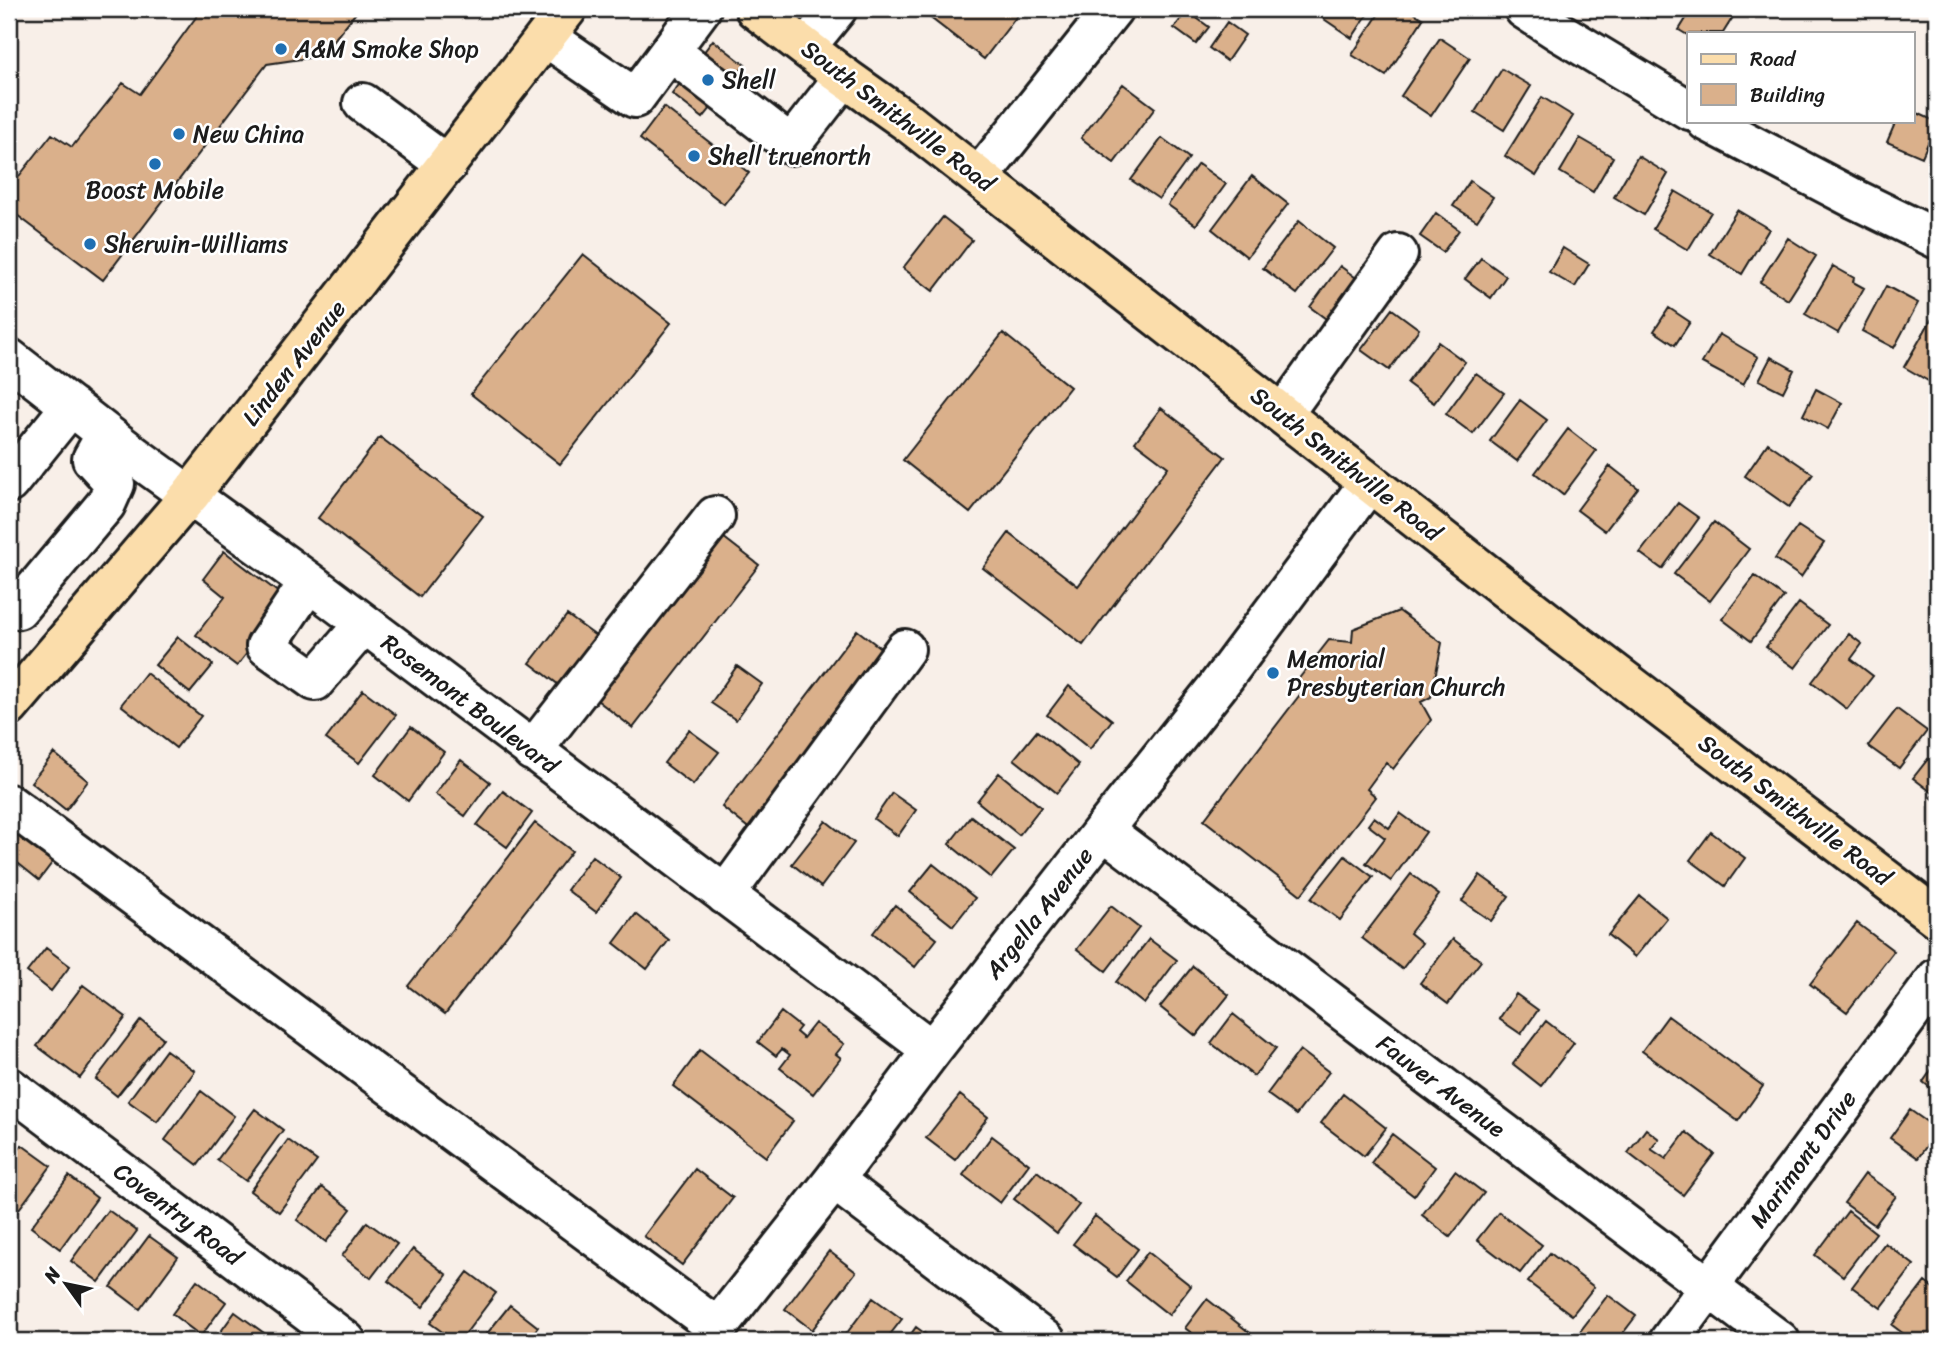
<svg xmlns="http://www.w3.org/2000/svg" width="1946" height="1350" font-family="Sriracha,sans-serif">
	<rect width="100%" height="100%" fill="#f8efe8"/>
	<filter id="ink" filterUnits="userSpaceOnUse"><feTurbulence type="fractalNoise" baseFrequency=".0143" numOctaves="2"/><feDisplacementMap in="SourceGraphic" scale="14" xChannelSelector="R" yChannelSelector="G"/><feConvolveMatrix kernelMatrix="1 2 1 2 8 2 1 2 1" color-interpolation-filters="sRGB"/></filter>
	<g filter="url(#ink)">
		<path fill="#dab08b" stroke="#1c1c1c" stroke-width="2" d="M202,9h157l-38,47 -54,8 -164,216 -94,-71v-20l43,-55 20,13 51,-64 17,11z
			M934,9h81l5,3 -36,47 -56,-43z
			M1322,9h49l-19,29 -34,-23z
			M1382,9h26l15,10 -37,57 -34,-21z
			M1633,9h20l-6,9z
			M1692,9h46l-15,24h-34v3l-10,-6z
			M1187,11l22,16 -13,17 -22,-16z
			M1227,22l18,13 -18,26 -18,-13z
			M1440,38l30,20 -39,58 -30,-20z
			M713,40l32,25 -42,53 -31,-24z
			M1502,69l29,17 -27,44 -29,-18z
			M1123,84l32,24 -41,55 -33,-25z
			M1542,97l31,19 -37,60 -31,-20z
			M664,107l85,66 -25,31 -84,-65z
			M1913,111l24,11 -15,35 -35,-15 9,-21h17z
			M1162,138l27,20 -30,41 -28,-19z
			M1580,138l33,19 -20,35 -33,-20z
			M1638,156l30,18 -24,41 -30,-18z
			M1198,164l28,20 -30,41 -28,-20z
			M1252,176l36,28 -41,53 -35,-28z
			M1470,181l23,16 -16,24 -24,-15z
			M1675,191l36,21 -23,38 -35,-21z
			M1737,210l32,19 -27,45 -32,-20z
			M1436,213l23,17 -16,22 -23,-16z
			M943,217l29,23 -39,51 -30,-23z
			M1299,221l34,27 -36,46 -34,-26z
			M1788,238l28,18 -28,44 -28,-18z
			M1563,248l26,16 -14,23 -26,-15z
			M583,254l88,69 -111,141 -89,-70z
			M1481,258l25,18 -15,22 -26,-19z
			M1340,266l27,20 -30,41 -27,-20z
			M1833,266l21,12 -1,4 11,6 -26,45 -33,-19z
			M1886,286l32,17 -24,45 -32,-17z
			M1669,308l21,14 -15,23 -21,-14z
			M1392,309l27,20 -30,41 -28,-20z
			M1931,320l6,4v62l-33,-19z
			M1003,333l67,54 -100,126 -67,-53z
			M1719,334l39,23 -15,28 -41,-22z
			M1438,342l27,20 -31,41 -27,-20z
			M1771,357l23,13 -11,22 -24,-12z
			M1476,373l28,20 -31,41 -27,-20z
			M1816,389l26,14 -14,26 -25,-14z
			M1520,400l27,20 -30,41 -27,-20z
			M1161,408l64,49 -142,188 -100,-77 26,-35 69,53 90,-119 -33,-25z
			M1568,429l28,22 -33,44 -28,-22z
			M380,437l103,79 -63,81 -102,-79z
			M1768,443l45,31 -24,33 -44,-31z
			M1610,466l28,22 -33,43 -28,-21z
			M1678,503l21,15 -37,51 -22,-16z
			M1714,522l35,27 -39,52 -36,-27z
			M1798,526l26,17 -23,34 -26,-18z
			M723,537l36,28 -126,163 -36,-28z
			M224,551l64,49 -51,66 -41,-31 29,-38 -22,-18z
			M1755,576l29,21 -33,44 -29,-22z
			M1799,603l29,22 -33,43 -29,-21z
			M1399,611l43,32 -11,54 -10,5 10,18 -38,49 -7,-6 -19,26 9,8 -75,98 -97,-75 101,-132 -8,-7 32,-41 23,2 1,-13z
			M567,615l33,24 -37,49 -33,-25z
			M857,630l34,26 -135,178 -34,-27z
			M1849,634l13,10 -11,15 22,17 -26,33 -35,-27z
			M178,637l35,28 -23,28 -35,-28z
			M737,666l25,18 -26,36 -25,-17z
			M146,673l55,43 -25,32 -55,-43z
			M1069,686l43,34 -22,29 -43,-34z
			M363,690l33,25 -37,48 -33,-24z
			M1897,709l30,22 -28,37 -31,-22z
			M411,727l33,25 -36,49 -33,-26z
			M689,730l30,22 -26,33 -29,-22z
			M1037,731l42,34 -22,28 -43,-34z
			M54,753l34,28 -22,29 -35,-28z
			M1937,757v45l-6,-5 3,-3 -21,-16 15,-19 5,4z
			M461,760l29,22 -25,34 -30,-22z
			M999,773l42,34 -22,28 -42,-34z
			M503,791l29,22 -25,34 -30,-22z
			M892,793l24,17 -18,26 -24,-17z
			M9,811l52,40 -22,29 -30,-24z
			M1400,813l26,19 -35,49 -25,-18 19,-25 -17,-13 6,-8 15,11z
			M971,816l43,34 -23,28 -42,-34z
			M826,821l28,22 -33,44 -29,-23z
			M535,823l37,28 -127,163 -37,-28z
			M1711,832l34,26 -20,28 -35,-26z
			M592,856l29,22 -25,34 -29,-22z
			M1345,856l28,21 -33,43 -29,-21z
			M933,864l42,34 -22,28 -43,-34z
			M1411,874l28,21 -29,38 12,10 -20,26 -40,-31z
			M1480,875l29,21 -18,25 -29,-20z
			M1640,896l27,22 -32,39 -27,-22z
			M895,905l42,34 -22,28 -42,-34z
			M1111,906l28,22 -33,43 -29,-22z
			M636,914l33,26 -22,29 -33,-26z
			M1857,923l37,28 -47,61 -37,-28z
			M1149,939l28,21 -33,44 -28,-22z
			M1453,939l28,22 -33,43 -28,-21z
			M46,948l24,18 -19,25 -24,-19z
			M1193,966l36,29 -33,41 -36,-29z
			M83,985l43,32 -46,61 -43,-32z
			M1516,994l22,16 -17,24 -22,-15z
			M781,1012l19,15 -4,5 7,6 12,-15 29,21 -8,10 5,4 -28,36 -33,-26 10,-13 -8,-6 -6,7 -18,-14z
			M1233,1014l43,34 -22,28 -43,-33z
			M1668,1016l95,70 -25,35 -96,-70z
			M141,1020l22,18 -46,58 -21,-17z
			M1546,1021l28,22 -33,43 -28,-22z
			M166,1050l29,21 -38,51 -29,-21z
			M700,1050l93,71 -27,36 -93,-71z
			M1300,1050l29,22 -33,43 -29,-21z
			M1937,1062v31l-14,-11z
			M201,1091l33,25 -36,49 -33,-25z
			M1343,1094l43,34 -22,28 -43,-33z
			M960,1095l28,22 -33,43 -29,-22z
			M255,1109l28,21 -37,51 -29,-21z
			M1910,1110l27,19v2l-19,27 -28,-20z
			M1646,1129l13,10 -8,10 15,10 20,-27 28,22 -31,41 -55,-42z
			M1392,1134l43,33 -21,29 -43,-33z
			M992,1136l37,28 -29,39 -37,-28z
			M288,1140l29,21 -38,51 -29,-21z
			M22,1145l29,21 -38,51 -4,-3v-51z
			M695,1169l38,29 -51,67 -38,-29z
			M1037,1171l42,34 -22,28 -43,-34z
			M1455,1171l29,22 -34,44 -28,-22z
			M1865,1174l31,22 -21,29 -31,-22z
			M69,1176l28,22 -37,51 -29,-22z
			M322,1187l29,22 -25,33 -29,-22z
			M108,1210l29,21 -38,51 -28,-21z
			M1848,1211l28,22 -33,43 -28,-21z
			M1499,1212l43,33 -22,28 -43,-33z
			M1095,1216l43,33 -21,28 -44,-33z
			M367,1222l30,22 -26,34 -29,-22z
			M149,1236l29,21 -38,52 -29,-22z
			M1885,1243l29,22 -33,43 -29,-21z
			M413,1249l34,26 -24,32 -35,-26z
			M829,1251l27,21 -44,58 -27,-21z
			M1148,1252l43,34 -22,29 -43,-34z
			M1550,1253l44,34 -22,28 -44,-33z
			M468,1272l28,21 -36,48h-5l-25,-18z
			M197,1280l29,22 -25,34 -29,-22z
			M1925,1282l12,9v34l-12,16h-12l-21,-16z
			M1608,1295l28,21 -19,25h-38l-4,-3z
			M873,1298l29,21 -17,22h-44z
			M1207,1299l43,34 -7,8h-41l-17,-13z
			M510,1305l28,22 -11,14h-46z
			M235,1312l29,21 -6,8h-44z
			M916,1327l19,14h-29z"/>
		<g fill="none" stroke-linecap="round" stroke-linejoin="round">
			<g stroke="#1c1c1c" stroke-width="44">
				<path id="minor" d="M1524,9l37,24 128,77
					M546,37l89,61 66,-89
					M806,47l31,-38
					M670,51l121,94 53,-68
					M363,103l84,62
					M1706,121l149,78 82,40
					M979,177l134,-168
					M9,358l126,98 174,126 623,468
					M1283,414l115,-160
					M9,483l62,-77
					M309,582l-43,64 49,35 49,-57
					M9,602l9,7 88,-105 9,-20 -23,-25 14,-25
					M532,751l183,-235
					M9,804l709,524
					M1103,830l677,511
					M725,895l180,-246
					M9,1087l337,254
					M834,1180l212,161
					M707,1341l127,-161 98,-130 171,-220 114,-143 152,-204
					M1669,1341l268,-363"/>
			</g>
			<g stroke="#1c1c1c" stroke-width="44">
				<path id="major" d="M755,9l89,68 65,46 648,506 380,289
					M9,707l181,-212 377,-486"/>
			</g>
			<use href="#minor" stroke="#fff" stroke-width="38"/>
			<use href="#major" stroke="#fbddab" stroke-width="38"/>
		</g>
	</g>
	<g fill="#1f6fb2" stroke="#fff" stroke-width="2.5">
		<circle cx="281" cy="49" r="7"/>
		<circle cx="708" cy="80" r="7"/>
		<circle cx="179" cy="134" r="7"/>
		<circle cx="694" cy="156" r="7"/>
		<circle cx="155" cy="164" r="7"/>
		<circle cx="90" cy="244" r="7"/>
		<circle cx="1273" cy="673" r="7"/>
	</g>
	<g text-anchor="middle" stroke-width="5" stroke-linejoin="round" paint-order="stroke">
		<g font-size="24" fill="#1c1c1c" stroke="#fff" text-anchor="start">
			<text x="295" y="57">A&amp;M Smoke Shop</text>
			<text x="722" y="88">Shell</text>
			<text x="193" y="142">New China</text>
			<text x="708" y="164">Shell truenorth</text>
			<text x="155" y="198" text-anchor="middle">Boost Mobile</text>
			<text x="104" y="252">Sherwin-Williams</text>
			<text x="1287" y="667">Memorial<tspan x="1287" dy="28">Presbyterian Church</tspan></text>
		</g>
		<g font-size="24" fill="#1c1c1c" stroke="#fff">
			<text transform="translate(898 116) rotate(37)" y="8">South Smithville Road</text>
			<text transform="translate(294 363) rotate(-52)" y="8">Linden Avenue</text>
			<text transform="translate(1346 464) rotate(38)" y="8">South Smithville Road</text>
			<text transform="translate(470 704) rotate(37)" y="8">Rosemont Boulevard</text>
			<text transform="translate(1795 810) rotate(37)" y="8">South Smithville Road</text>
			<text transform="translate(1039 913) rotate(-52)" y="8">Argella Avenue</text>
			<text transform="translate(1441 1086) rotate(37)" y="8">Fauver Avenue</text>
			<text transform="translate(1803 1159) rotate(-54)" y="8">Marimont Drive</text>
			<text transform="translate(178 1214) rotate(37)" y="8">Coventry Road</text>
		</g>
	</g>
	<rect width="1946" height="1350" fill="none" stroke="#fff" stroke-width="35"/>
	<rect x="18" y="18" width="1911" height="1315" fill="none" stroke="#1c1c1c" stroke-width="2.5" filter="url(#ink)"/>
	<rect x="1687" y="32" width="228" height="91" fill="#ffffff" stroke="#a4a4a4" stroke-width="2"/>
	<rect x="1701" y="54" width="35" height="10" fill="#fbddab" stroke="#a4a4a4" stroke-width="2"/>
	<text x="1750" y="66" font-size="21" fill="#1c1c1c">Road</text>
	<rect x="1701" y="84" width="35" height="21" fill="#dab08b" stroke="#a4a4a4" stroke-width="2"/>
	<text x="1750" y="102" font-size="21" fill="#1c1c1c">Building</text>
	<g transform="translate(66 1284) rotate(303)" stroke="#ffffff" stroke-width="5" paint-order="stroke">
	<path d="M0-5L12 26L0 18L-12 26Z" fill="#1c1c1c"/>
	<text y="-10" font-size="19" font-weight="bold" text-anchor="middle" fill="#1c1c1c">N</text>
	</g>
</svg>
